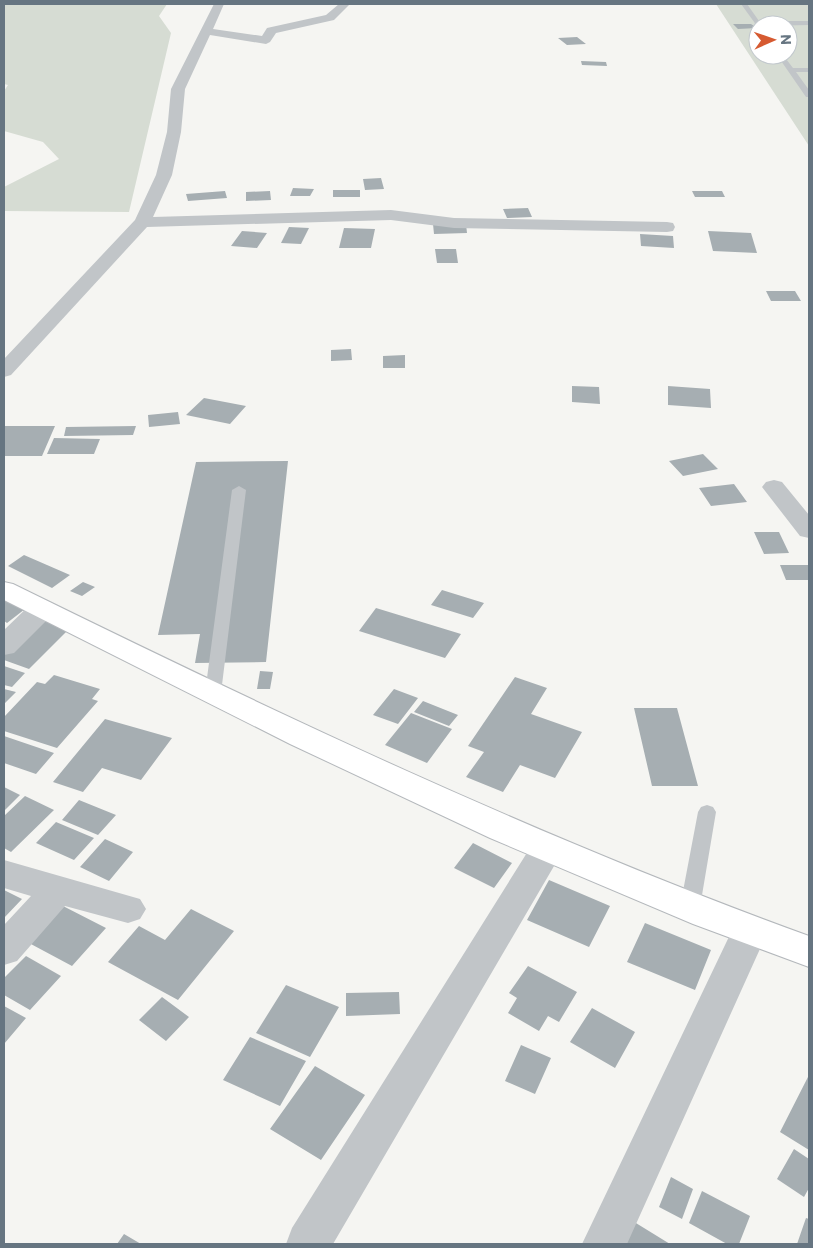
<svg xmlns="http://www.w3.org/2000/svg" width="813" height="1248" font-family="Commissioner,sans-serif">
	<rect width="100%" height="100%" fill="#f5f5f2"/>
	<path fill="#d6dcd3" fill-rule="evenodd" d="M4,4h163l-8,12 12,17 -42,179 -125,-1v-24l55,-28 -16,-17 -39,-11v-40l4,-6 -4,-1z
		M716,4h93v142zM758,25h30v30h-30z"/>
	<path fill="#a6aeb2" d="M733,24h18l6,4 -19,1z
		M577,37l9,7 -19,1 -9,-7z
		M581,61l25,1 1,4 -25,-1z
		M381,178l3,11 -19,1 -2,-11z
		M293,188l21,1 -4,7h-20z
		M333,190h27v7h-27z
		M225,191l2,7 -39,3 -2,-7z
		M270,191l1,9 -25,1v-9z
		M692,191h30l3,6h-30z
		M528,208l4,9 -25,1 -4,-9z
		M433,224h33l1,9 -33,1z
		M289,227l20,1 -8,16 -20,-1z
		M344,228l31,1 -4,19h-32z
		M242,231l25,2 -10,15 -26,-2z
		M708,231l43,2 6,20 -44,-2z
		M640,234l33,2 1,12 -33,-2z
		M435,249h21l2,14h-21z
		M766,291h29l6,10h-30z
		M351,349l1,11 -21,1v-11z
		M405,355v13h-22v-12z
		M572,386l27,1 1,17 -28,-2z
		M668,386l42,3 1,19 -43,-3z
		M204,398l42,8 -16,18 -44,-9z
		M178,412l2,12 -31,3 -1,-12z
		M4,426h51l-13,30h-38z
		M136,426l-3,9 -69,1 2,-9z
		M54,438l46,1 -6,15h-47z
		M703,454l15,15 -35,7 -14,-15z
		M288,461l-22,201 -71,1 5,-29 -42,1 38,-173z
		M734,484l13,18 -36,4 -12,-18z
		M754,532h25l10,21 -25,1z
		M24,555l46,20 -18,13 -44,-22z
		M780,565h29v15h-23z
		M83,582l12,5 -13,9 -12,-5z
		M442,590l42,13 -11,15 -42,-13z
		M4,599l21,10 -18,14 -3,-2z
		M376,608l85,26 -16,24 -86,-27z
		M44,617l28,9 -43,43 -25,-9v-5z
		M4,666l21,7 -13,14 -8,-2z
		M260,671l13,1 -3,17h-13z
		M54,675l46,14 -8,10 6,2 -41,47 -53,-17v-14l33,-35 8,2z
		M515,677l32,11 -16,26 51,18 -27,46 -35,-13 -17,27 -37,-15 18,-25 -16,-6z
		M4,689l12,3 -12,12z
		M394,689l24,9 -20,26 -25,-9z
		M423,701l35,14 -9,11 -35,-14z
		M634,708h43l21,78h-46z
		M411,713l41,16 -25,34 -42,-18z
		M105,719l67,19 -31,42 -39,-12 -19,24 -30,-10z
		M4,736l50,17 -18,21 -32,-11z
		M4,787l16,8 -16,16z
		M25,796l29,14 -43,42 -7,-4v-32z
		M79,800l37,15 -18,20 -36,-15z
		M56,822l38,16 -20,22 -38,-17z
		M105,839l28,13 -24,29 -29,-14z
		M473,843l39,20 -18,25 -40,-20z
		M549,880l61,26 -21,41 -62,-27z
		M4,890l18,9 -18,19z
		M63,906l43,22 -34,38 -43,-23z
		M191,909l43,22 -56,69 -70,-38 31,-36 26,14z
		M645,923l66,27 -16,40 -68,-28z
		M26,956l35,20 -31,34 -26,-15v-17z
		M528,966l49,26 -18,30 -11,-6 -9,15 -31,-18 9,-15 -8,-5z
		M286,985l53,22 -29,50 -54,-24z
		M399,992l1,22 -54,2v-23z
		M162,997l27,20 -23,24 -27,-21z
		M4,1006l22,12 -22,26z
		M592,1008l43,24 -20,36 -45,-26z
		M250,1037l56,24 -26,45 -57,-26z
		M521,1045l30,13 -16,36 -30,-13z
		M315,1066l50,29 -44,65 -51,-31z
		M809,1075v75l-29,-18z
		M794,1149l15,10v29l-5,9 -27,-18z
		M671,1177l22,12 -11,30 -23,-12z
		M702,1191l48,25 -11,28h-12l-38,-21z
		M806,1218l3,1v25h-12z
		M631,1220l39,24h-51z
		M124,1234l17,10h-24z"/>
	<g fill="none" stroke-linecap="round" stroke-linejoin="round">
		<g stroke="#b4b8bc" stroke-width="2">
			<path id="secondary" d="M4,582l9,2c261,128 523,253 796,352v31l-116,-43 -203,-86 -200,-94 -286,-144z"/>
		</g>
		<path fill="#c1c5c8" fill-rule="evenodd" d="M741,4h6l12,17h50v4l-52,1z
			M777,55h6l10,13h16v4h-13l13,18v7h-3z
			M239,486l7,4 -25,203 -2,4h-12l-2,-4 27,-203z
			M707,805l6,2 3,5 -16,95 -3,6 -7,2 -7,-2 -3,-6 18,-95 3,-5z"/>
		<path fill="#c1c5c8" fill-rule="evenodd" d="M214,4h10l-11,25 49,7 5,-8 59,-13 13,-11h11l-16,16 -58,13 -6,9 -4,2 -56,-9 -25,54 -4,43 -9,43 -19,42 238,-7 63,8 213,4 6,1 2,4 -2,4 -6,1 -213,-4 -63,-8 -244,7 -136,148 -7,2v-18l131,-139 21,-45 11,-43 4,-43z
			M774,480l8,2 27,33v23l-9,-2 -38,-49 4,-5z
			M42,600l10,3 4,6 -4,6 -38,38 -10,2v-25l28,-27z
			M547,836l12,4 5,9 -231,395h-47l6,-16 243,-388z
			M4,860l136,39 6,10 -6,10 -12,4 -63,-17 -48,55 -13,4v-40l27,-29 -27,-8z
			M750,916l13,4 5,11 -141,313h-45l155,-324z"/>
		<use href="#secondary" fill="#fff" fill-rule="evenodd"/>
	</g>
	<rect width="813" height="1248" fill="none" stroke="#667581" stroke-width="10"/>
	<g transform="translate(773 40) rotate(88)"><circle r="24" fill="#ffffff" stroke="#c2c8cd"/>
	<path d="M0-4L9 19L0 12L-9 19Z" fill="#d65a31"/>
	<text y="-8" font-size="14" font-weight="bold" text-anchor="middle" fill="#667581">N</text>
	</g>
</svg>
